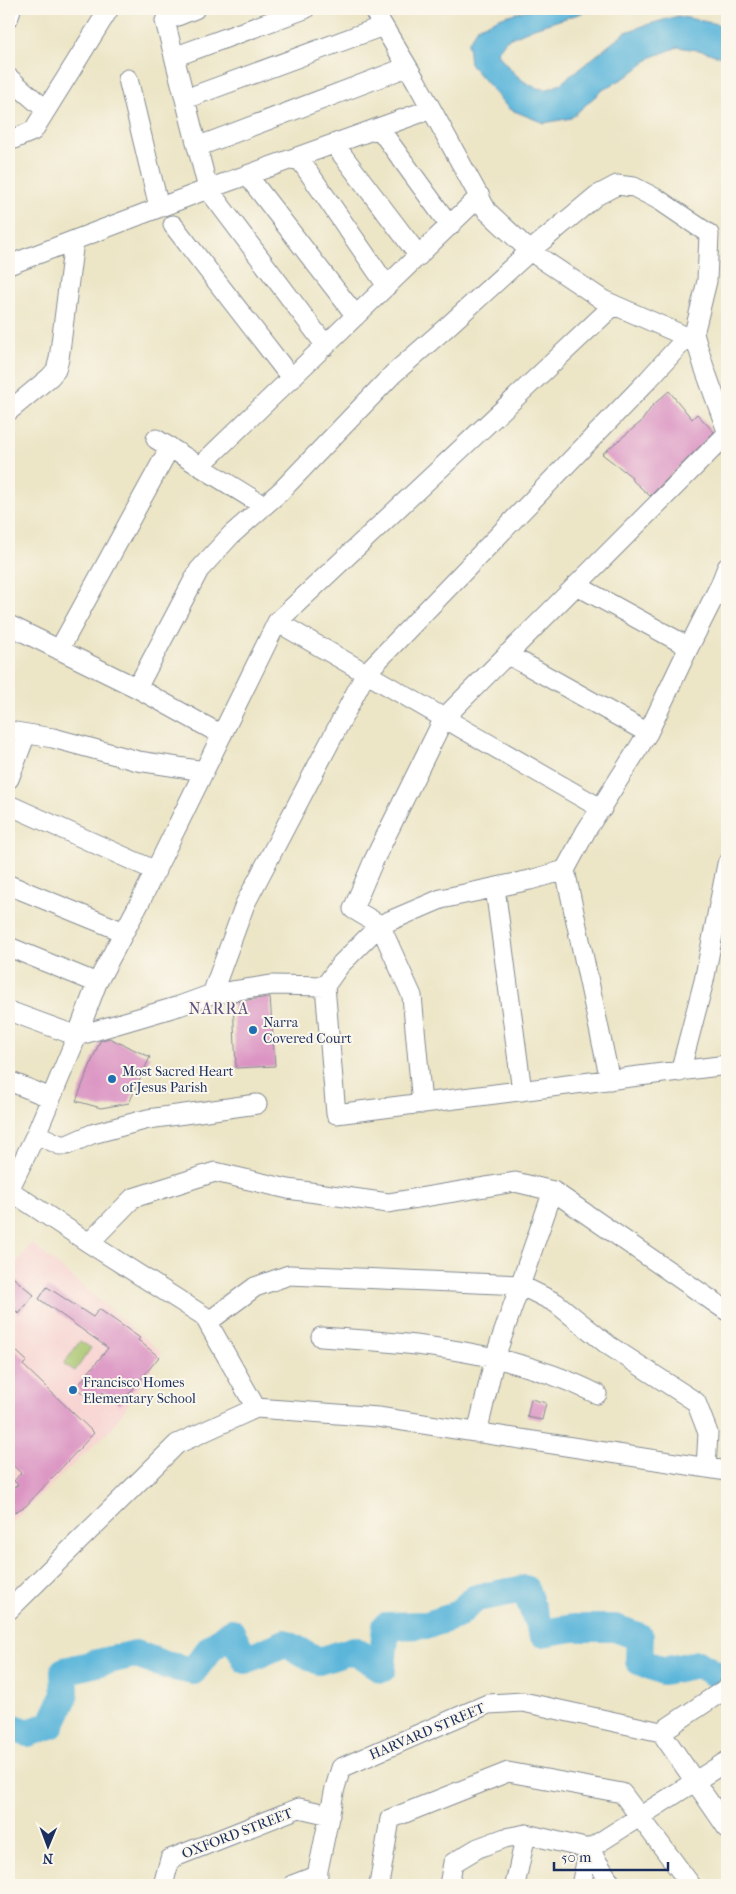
<svg xmlns="http://www.w3.org/2000/svg" width="736" height="1894" font-family="'IM FELL French Canon',serif">
	<rect width="100%" height="100%" fill="#fbf7ec"/>
	<filter id="ink" filterUnits="userSpaceOnUse"><feTurbulence type="fractalNoise" baseFrequency=".02" numOctaves="2"/><feDisplacementMap in="SourceGraphic" scale="10" xChannelSelector="R" yChannelSelector="G"/><feConvolveMatrix kernelMatrix="1 2 1 2 8 2 1 2 1" color-interpolation-filters="sRGB"/></filter>
	<filter id="wash" filterUnits="userSpaceOnUse"><feTurbulence type="fractalNoise" baseFrequency=".0096" numOctaves="4" result="noise"/><feDisplacementMap in="SourceGraphic" scale="20" xChannelSelector="R" yChannelSelector="G"/><feGaussianBlur stdDeviation="1.12" result="paint"/><feColorMatrix in="noise" values="0 0 0 0 0 0 0 0 0 0 0 0 0 0 0 0 0 1.4 0 .05"/><feComposite in="paint" operator="in"/></filter>
	<g filter="url(#wash)">
		<rect width="100%" height="100%" fill="#ece5c6"/>
		<path fill="#f7d0cf" d="M31,1243l131,110 -50,75 -103,97v-251z"/>
		<path fill="#a5c36a" stroke="#607964" d="M80,1341l11,7 -16,23 -11,-7z"/>
		<path fill="#5cb6da" stroke="#3c729c" d="M531,9h59l-2,2 -54,17 -28,12 -9,12c10,15 30,39 51,37 4,-1 8,-3 12,-5l66,-52 20,-7 32,-9 39,8 10,4v31l-24,-8 -25,-4 -26,10 -23,18 -28,16 -30,27 -27,5 -35,-14 -39,-45 -2,-21 9,-15 25,-11z"/>
		<g fill="none" stroke-linecap="round" stroke-linejoin="round">
			<path stroke="#5cb6da" stroke-width="28" d="M9,1726l19,7 23,-8 14,-30 -1,-24 71,-17 30,11 28,6 17,-22 21,-17 15,28 39,-17 34,18 35,-11 28,19 4,-43 41,-1 28,-9 21,-18 49,-9 17,44 31,-5h42l25,9 -1,24 24,10 35,-7 29,17"/>
		</g>
		<g id="blocks">
			<path fill="#db94c3" d="M669,391l23,28 5,-5 17,18 -64,64 -19,-17 1,-2 -30,-23 39,-32 12,-17z
				M270,997l5,69 -39,2 -3,-66z
				M109,1038l41,19 -21,46 -28,5 -25,-7 24,-60z
				M9,1274l25,21 -15,19 -10,-9z
				M47,1287l46,30 6,-8 41,29 -2,2 21,17 -39,48 -17,-13 -9,10 -18,-14 32,-40 -69,-49z
				M15,1350l12,11 -4,4 71,68 -68,73 -17,9v-25l9,-5 -4,-4 7,-8 -12,-11v-105z
				M531,1399l15,4 -4,17 -15,-3z"/>
		</g>
	</g>
	<g filter="url(#ink)">
		<use href="#blocks" fill-opacity="0" stroke="#848a92" stroke-width="1"/>
		<g fill="none" stroke-linecap="round" stroke-linejoin="round">
			<g stroke="#848a92" stroke-width="21">
				<path id="minor" d="M195,9l-30,12 43,168 118,157
					M373,9l43,72 71,130 43,40 73,49 84,37
					M9,17l2,-8
					M174,57l131,-48
					M9,78l37,32
					M128,79l31,128
					M185,99l198,-73
					M379,128l71,98
					M9,141l24,-10 76,-122
					M334,144l85,112
					M197,147l210,-80
					M298,157l89,129
					M247,175l109,141
					M173,225l119,154
					M9,265l199,-76 223,-80
					M9,411l41,-34 6,-7 3,-11 15,-118
					M156,439l108,67
					M200,466l280,-270
					M576,585l113,62
					M277,622l325,187
					M9,625l128,63 85,47
					M59,650l111,-203
					M507,654l141,79
					M137,688l62,-118 32,-35 50,-44 112,-117 55,-48 82,-75 66,-55 21,-11 17,2 25,13 50,34 -2,47 -13,53 10,33 23,64
					M9,731l44,7 85,23 66,10
					M9,779l17,-45
					M9,805l147,66
					M565,870l45,210
					M9,885l115,47
					M495,888l27,203
					M9,947l88,36
					M325,986l11,128 391,-49
					M212,994l33,-90 121,-231 282,-293 39,-43 7,-3
					M9,1011l68,25 102,-30 33,-12 60,-9 53,1 15,-21 40,-40 61,-26 89,-19 35,-10 21,-39 62,-98 41,-86 31,-62 7,-18
					M680,1072l24,-91 23,-117
					M9,1081l42,17
					M422,1104l-10,-108 -32,-71 -27,-16 20,-47 71,-144 283,-284
					M36,1134l24,11h7l25,-11 56,-15 109,-15
					M9,1190l27,-56 41,-98 20,-53 43,-81 137,-280 337,-317
					M9,1190l80,53 115,73 52,92 122,9 349,54
					M89,1243l44,-45 82,-26 73,17 100,14 127,-21 38,9 174,120
					M208,1322l47,-35 34,-12 231,10 36,18 52,42 88,57 12,31 -2,35
					M321,1337c94,6 191,14 276,57
					M477,1433l18,-76 58,-166
					M9,1610l168,-166 79,-36
					M661,1732l66,-44
					M589,1849l138,-88
					M589,1849l23,36
					M163,1885l7,-26 129,-51 31,7
					M292,1885l26,-10
					M315,1885l20,-97 6,-20 147,-64 35,-2 138,30 66,96
					M379,1885l11,-66 118,-47 114,21 69,92
					M449,1885l4,-22 25,-15 27,-10 21,-4 63,15
					M515,1885l11,-51
					M581,1885l8,-36"/>
			</g>
			<use href="#minor" stroke="#fff" stroke-width="19"/>
		</g>
	</g>
	<g fill="#1f6fb2" stroke="#fbf7ec" stroke-width="2">
		<circle cx="253" cy="1030" r="5"/>
		<circle cx="112" cy="1079" r="5"/>
		<circle cx="73" cy="1390" r="5"/>
	</g>
	<g text-anchor="middle" stroke-width="4" stroke-linejoin="round" paint-order="stroke">
		<g font-size="14" fill="#1b2f5e" stroke="#fbf7ec" text-anchor="start">
			<text x="263" y="1027">Narra<tspan x="263" dy="16">Covered Court</tspan></text>
			<text x="122" y="1076">Most Sacred Heart<tspan x="122" dy="16">of Jesus Parish</tspan></text>
			<text x="83" y="1387">Francisco Homes<tspan x="83" dy="16">Elementary School</tspan></text>
		</g>
		<g font-size="14" fill="#1b2f5e" stroke="#fbf7ec">
			<text transform="translate(427 1731) rotate(-23)" y="5">HARVARD STREET</text>
			<text transform="translate(237 1833) rotate(-21)" y="5">OXFORD STREET</text>
		</g>
		<g font-size="16" letter-spacing="1" fill="#5e5281" stroke="#fbf7ec">
			<text x="219" y="1014">NARRA</text>
		</g>
	</g>
	<rect width="736" height="1894" fill="none" stroke="#fbf7ec" stroke-width="30"/>
	<g transform="translate(48 1846) rotate(181)" stroke="#fbf7ec" stroke-width="4" paint-order="stroke">
	<path d="M0-4L9 19L0 12L-9 19Z" fill="#1b2f5e"/>
	<text y="-8" font-size="14" font-weight="bold" text-anchor="middle" fill="#1b2f5e">N</text>
	</g>
	<path d="M554 1862v8h114v-8" fill="none" stroke="#1b2f5e" stroke-width="2.5"/>
	<text x="561" y="1862" font-size="15" fill="#1b2f5e" stroke="#fbf7ec" stroke-width="4" paint-order="stroke">50 m</text>
</svg>
